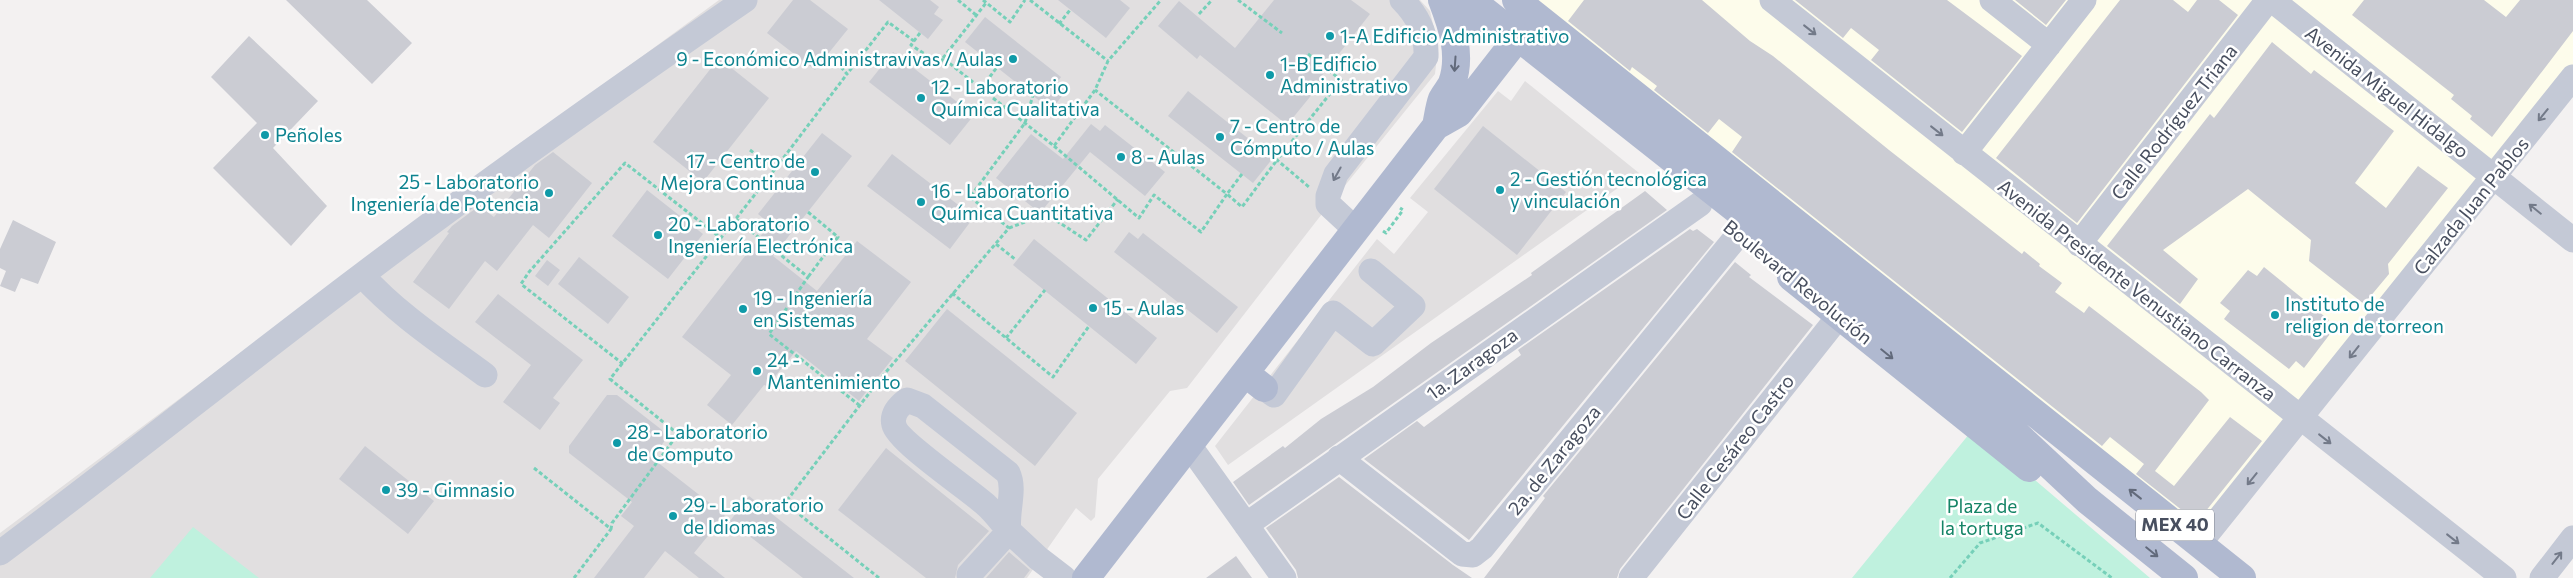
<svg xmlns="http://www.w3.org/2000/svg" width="2573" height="578" font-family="Commissioner,sans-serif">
	<rect width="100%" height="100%" fill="#f3f1f1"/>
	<path fill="#fdfceb" d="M1507,0h1066v81l-372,464z"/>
	<path fill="#e1dfe0" d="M719,0h701l10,11 8,36 -3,27 -117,145 -131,169 -17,3 -72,88 -3,38 -4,4 -15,-13 -49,70h-1027v-45l393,-294z
		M1525,81l114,92 -411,292 -13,-19 162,-207 17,15 34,-42 -18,-14 88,-107 13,10z"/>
	<path fill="#bff1de" d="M1974,428l176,150h-298z
		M193,527l66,51h-109z"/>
	<path fill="#cbccd3" d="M286,0h81l45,43 -40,41z
		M793,0h17l38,29 -33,41 -48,-37z
		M879,0h51l9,7 -5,7 9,6 -15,19z
		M1058,0h62l10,8 -24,30z
		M1274,0h77l19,14 -50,64 3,3 -36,44 -87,-70 -3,4 -39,-33 21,-25 56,47z
		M1584,0h118l48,41 23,15 116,94 133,104 2,-3 16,13 -1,2 23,17 -7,9 29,21 5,-7 112,86 8,8 -54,71 19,15 56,-69 32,24 -65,81 -61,-48 8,-10 -34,-27 -8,9 -370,-294 10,-15 -23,-18 -11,14 -54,-43 3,-4 -25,-19 -2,4 -62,-50z
		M1795,0h152l75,56 -60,76 -91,-72 8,-10 -28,-22 -8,10z
		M2015,0h51l-20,25z
		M2120,0h53l15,12 9,-12h22l19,15 -161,208 -81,-65z
		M2364,0h120l22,17 14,-17h53v31l-81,106 -22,-18 2,-3 -21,-17 3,-4 -102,-80z
		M985,17l76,60 -4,6 9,8 -15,19 -86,-68z
		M249,36l69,65 -45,47 54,58 -36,40 -78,-78 44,-45 -46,-46z
		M2272,42l39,32 3,-4 80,61 -39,52 31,25 32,-42 30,22 -60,76 1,10 -25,30 -55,-43 2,-21 -63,-51 -85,61 35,29 -18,25 -73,-58 103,-132 4,4z
		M893,52l81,63 -24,30 -81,-63z
		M719,58l50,40 -66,84 -50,-40z
		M1188,91l85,67 -20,25 -85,-67z
		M1091,124l9,7 5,-6 60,47 -20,24 -55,-44 -50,61 -44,-35 35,-44 32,25z
		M1483,126l83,66 -49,63 -83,-66z
		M822,133l30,23 -79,100 44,35 40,-50 54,41 -44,57 26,19 -34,43 -63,-50 -29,35 -3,-1 -32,40 -25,-20 24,-30 -49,-38 88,-113 -12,-10z
		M553,152l39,31 -43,55 -16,-13 -36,46 -12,-10 -36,48 -36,-27 36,-49 -2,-1 5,-6 27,-20 15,11 41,-52z
		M892,154l82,63 -24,32 -83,-63z
		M647,190l56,44 -35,45 -56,-43z
		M1645,191l22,19 -418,295 -16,-23 50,-36 2,2 36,-29 52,-32 58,-44 101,-68 -1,-2z
		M13,220l43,22 -18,42 -17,-6 -6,14 -15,-6 6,-15 -6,-3v-19z
		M1690,229l3,2 4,-2 17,13 -245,298 -105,-81 53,-38 7,6 97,-72 -3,-5z
		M1129,232l9,7 5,-6 95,74 -21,26 -103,-81z
		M1034,239l123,99 -21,26 -123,-99z
		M579,257l50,40 -21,27 -50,-40z
		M547,260l13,10 -12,16 -13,-10z
		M1735,262l16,13 -2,2 64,48 -193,244 -3,9h-133l61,-80 -2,-2z
		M2264,267l65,53 -7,8 8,6 -26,34 -8,-7 -7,8 -65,-50 6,-8 -10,-8 28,-33 9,6z
		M498,294l85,66 -30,38 7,5 -20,27 -37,-28 28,-37 -56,-43z
		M947,309l130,104 -42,53 -130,-105z
		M607,395h10l45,35 4,9 -14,19 73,57 -31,38 31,25h-26l-34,-27 -21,27h-50l40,-52 -13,-10 11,-14 -63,-49v-7z
		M365,446l69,55 -26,33 -69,-55z
		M886,448l103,83 -31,34 -3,13h-29l-88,-68z
		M1339,477l114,88 19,13h-174l-2,-8 -30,-42z
		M749,496l105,82h-51l-73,-57z
		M1009,552l21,18 -6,8h-38z
		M1236,556l16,22h-46z"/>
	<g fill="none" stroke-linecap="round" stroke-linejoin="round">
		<path stroke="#76d0b9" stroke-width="3" stroke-dasharray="4 2.5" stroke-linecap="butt" d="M958,0l18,15
			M983,0l27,22 15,-22
			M1030,0l78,61
			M1238,0l44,33
			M1199,14l13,-14
			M1059,24l11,-14
			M920,33l-9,12 29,19 3,-6 31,25
			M1308,54l33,26 -64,80 32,27
			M943,58l43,-55
			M841,67l6,7 41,-52 26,19
			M986,82l11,-15
			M993,98l61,48 41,-56 13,-29 53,-61
			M1054,146l85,72 15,-23 47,37 26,-38 -132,-104
			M750,150l25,19 72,-95
			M1242,174l-15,20 15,13 35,-47
			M766,180l12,8
			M808,212l30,25 -30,40
			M736,219l72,58 -39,57 90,71
			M1009,228l37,-14 40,26 32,-41
			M1383,231l3,2 17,-23 -3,-2
			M996,244l20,16
			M952,293l101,84 36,-51
			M1006,338l39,-48
			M623,364l-102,-80 8,-12 96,-109 96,75
			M534,468l77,61 1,-6 66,-89 -68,-55 165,-210
			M574,578l37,-49
			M879,578l-94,-75 95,-124 129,-151 -39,-31 55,-74 8,-28
			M1950,578l30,-35 58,-20 74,55"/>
		<path stroke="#c4c9d6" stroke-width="25" d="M1772,0l732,578
			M1992,0l57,45
			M2272,0l301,240
			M1964,153l120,-153
			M1356,230l-28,-26v-8l8,-22 90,-117c1,-22 -8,-41 -24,-57
			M2079,244l189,-244
			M362,275c35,39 81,69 123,100
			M1264,388l10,7 59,-82 40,31 40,-38 -42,-35
			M907,400l16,6 85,67c8,17 -2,39 1,58 -7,-8 -14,-18 -23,-26 -15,-14 -89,-64 -92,-80 -3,-11 5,-19 13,-25z
			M1189,445l95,133
			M1339,458l123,96 11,1 9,-7 256,-313
			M1246,525l454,-321
			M2199,544l374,-467
			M0,553c122,-91 241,-187 362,-278 125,-95 254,-186 383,-275
			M969,575l40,-44 29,27 26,20
			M1631,578l208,-262
			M2542,578l31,-40"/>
		<path stroke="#b0b9d0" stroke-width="28" d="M1444,0l38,30
			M1471,0l524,414 92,86 97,78
			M1516,0l726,578
			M1436,126c2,-9 3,-19 6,-27 3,-6 8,-11 10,-16 10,-28 0,-57 -10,-83
			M1791,277l238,191
			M1245,373l19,15
			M1086,578l350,-452 23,-13 71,-91"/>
	</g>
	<defs><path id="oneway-shaft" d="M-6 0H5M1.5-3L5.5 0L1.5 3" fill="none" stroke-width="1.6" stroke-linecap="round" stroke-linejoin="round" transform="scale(1.25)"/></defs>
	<g stroke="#737a89">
		<use href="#oneway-shaft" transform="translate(1810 30) rotate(38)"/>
		<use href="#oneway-shaft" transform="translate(2543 115) rotate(129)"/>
		<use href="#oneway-shaft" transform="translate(1937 131) rotate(38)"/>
		<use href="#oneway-shaft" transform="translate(1337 174) rotate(119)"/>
		<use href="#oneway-shaft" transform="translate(2535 209) rotate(-141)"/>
		<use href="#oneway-shaft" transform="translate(2354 352) rotate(128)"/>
		<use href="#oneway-shaft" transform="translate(2325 439) rotate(38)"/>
		<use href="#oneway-shaft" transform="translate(2252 479) rotate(129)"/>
		<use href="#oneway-shaft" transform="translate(2453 539) rotate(38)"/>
		<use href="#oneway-shaft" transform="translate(2557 558) rotate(-52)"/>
	</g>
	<g stroke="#626a7b">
		<use href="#oneway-shaft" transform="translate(1455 64) rotate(94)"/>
		<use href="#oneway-shaft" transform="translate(1887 354) rotate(39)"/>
		<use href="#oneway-shaft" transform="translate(2135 494) rotate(-142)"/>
		<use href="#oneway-shaft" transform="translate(2152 552) rotate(39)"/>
	</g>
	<g fill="#0f9aa8" stroke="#fff" stroke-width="2">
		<circle cx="1330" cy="36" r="5"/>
		<circle cx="1013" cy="59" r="5"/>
		<circle cx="1270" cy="75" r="5"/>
		<circle cx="921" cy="98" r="5"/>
		<circle cx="265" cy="135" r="5"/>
		<circle cx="1220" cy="137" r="5"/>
		<circle cx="1121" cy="157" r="5"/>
		<circle cx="815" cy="172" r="5"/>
		<circle cx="1500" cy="190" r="5"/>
		<circle cx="549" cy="193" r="5"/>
		<circle cx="921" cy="202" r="5"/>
		<circle cx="658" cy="235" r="5"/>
		<circle cx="1093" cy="308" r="5"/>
		<circle cx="743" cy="309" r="5"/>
		<circle cx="2275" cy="315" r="5"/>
		<circle cx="757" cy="371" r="5"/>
		<circle cx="617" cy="443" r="5"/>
		<circle cx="386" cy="490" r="5"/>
		<circle cx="673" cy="516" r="5"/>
	</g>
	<g text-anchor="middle" stroke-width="5" stroke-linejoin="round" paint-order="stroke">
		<rect fill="#fff" stroke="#7f848f" stroke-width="1" x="2136" y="509.5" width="78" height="31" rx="4"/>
		<g font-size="18" font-weight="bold" fill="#484f5f">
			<text x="2175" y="531">MEX 40</text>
		</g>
		<g font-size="19" fill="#0d838f" stroke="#fff" text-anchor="start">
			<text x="1340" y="43">1-A Edificio Administrativo</text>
			<text x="1003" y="66" text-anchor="end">9 - Económico Administravivas / Aulas</text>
			<text x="1280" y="71">1-B Edificio<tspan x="1280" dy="22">Administrativo</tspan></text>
			<text x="931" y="94">12 - Laboratorio<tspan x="931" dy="22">Química Cualitativa</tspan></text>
			<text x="1230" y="133">7 - Centro de<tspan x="1230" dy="22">Cómputo / Aulas</tspan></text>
			<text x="275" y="142">Peñoles</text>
			<text x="1131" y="164">8 - Aulas</text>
			<text x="805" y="168" text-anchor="end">17 - Centro de<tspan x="805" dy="22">Mejora Continua</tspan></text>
			<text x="1510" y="186">2 - Gestión tecnológica<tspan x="1510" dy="22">y vinculación</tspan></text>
			<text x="539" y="189" text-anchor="end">25 - Laboratorio<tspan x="539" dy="22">Ingeniería de Potencia</tspan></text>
			<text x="931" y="198">16 - Laboratorio<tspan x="931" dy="22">Química Cuantitativa</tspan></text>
			<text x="668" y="231">20 - Laboratorio<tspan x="668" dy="22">Ingeniería Electrónica</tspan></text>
			<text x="753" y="305">19 - Ingeniería<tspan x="753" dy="22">en Sistemas</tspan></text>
			<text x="2285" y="311">Instituto de<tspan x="2285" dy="22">religion de torreon</tspan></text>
			<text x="1103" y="315">15 - Aulas</text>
			<text x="767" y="367">24 -<tspan x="767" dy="22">Mantenimiento</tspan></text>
			<text x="627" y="439">28 - Laboratorio<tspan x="627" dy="22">de Computo</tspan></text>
			<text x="396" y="497">39 - Gimnasio</text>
			<text x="683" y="512">29 - Laboratorio<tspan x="683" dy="22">de Idiomas</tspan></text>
		</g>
		<g font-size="19" fill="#484f5f" stroke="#fff">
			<text transform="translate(2387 92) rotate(38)" y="7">Avenida Miguel Hidalgo</text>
			<text transform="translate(2174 122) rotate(-52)" y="7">Calle Rodríguez Triana</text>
			<text transform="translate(2471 206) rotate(-51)" y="7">Calzada Juan Pablos</text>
			<text transform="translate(1798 282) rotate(39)" y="7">Boulevard Revolución</text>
			<text transform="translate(2137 290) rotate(38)" y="7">Avenida Presidente Venustiano Carranza</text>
			<text transform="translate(1472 364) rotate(-36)" y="7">1a. Zaragoza</text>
			<text transform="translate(1735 447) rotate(-52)" y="7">Calle Cesáreo Castro</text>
			<text transform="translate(1554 460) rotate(-51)" y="7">2a. de Zaragoza</text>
		</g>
		<g font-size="19" fill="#158466" stroke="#fff">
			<text x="1982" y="513">Plaza de<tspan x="1982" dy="22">la tortuga</tspan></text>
		</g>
	</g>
</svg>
